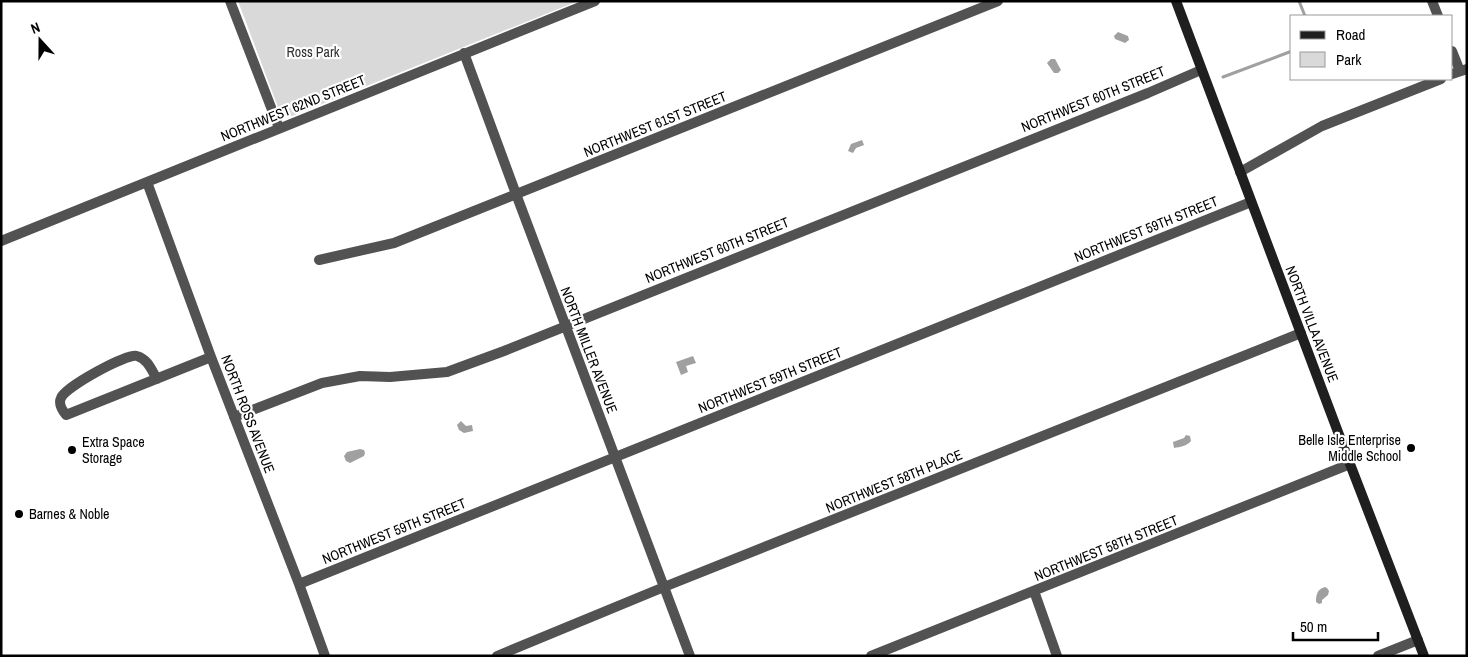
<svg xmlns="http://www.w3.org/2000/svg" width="1468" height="657" font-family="'Archivo Narrow',sans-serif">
	<rect width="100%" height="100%" fill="#fff"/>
	<path fill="#d9d9d9" d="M238,1h340l-286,115 -8,-2 -5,-4z"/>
	<path fill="#a0a0a0" d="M1118,32l10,4 1,4 -4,3 -10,-4 -1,-3z
		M1051,59h4l6,11 -3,3h-4l-7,-10z
		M862,140l2,5 -8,3 -3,5 -5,-2 3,-7z
		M693,356l3,7 -10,3 2,6 -7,3 -5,-13z
		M461,421l5,5 6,-1 1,6 -9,2 -5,-3 -2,-5z
		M1186,435l4,1 1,5c-4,5 -11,6 -17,7l-1,-6 11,-4z
		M360,449l4,1 1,3 -1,3 -14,7 -4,-2 -2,-5 3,-4z
		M1325,587l2,1 2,3 -1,4 -6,5v3l-3,1 -3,-2c0,-7 1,-13 9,-15z"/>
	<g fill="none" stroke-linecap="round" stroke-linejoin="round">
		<path stroke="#a0a0a0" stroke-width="3" d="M1299,1l6,15
			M1223,77l69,-26"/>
		<path stroke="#525252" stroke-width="10" d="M230,1l49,127
			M1432,1l6,15
			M1452,51l8,20
			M464,53l52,141 174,462
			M1452,74l15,-5
			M1240,172l82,-46 119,-47
			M147,182l64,175 88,227 26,72
			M1,241l594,-240
			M319,260l75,-17 604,-242
			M157,379c-5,-8 -9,-20 -20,-23 -10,-3 -72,31 -76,42 -3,6 1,12 5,17l145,-58
			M234,417l88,-34 38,-7 30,1 57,-5 57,-21 644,-258 53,-23
			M299,584l952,-382
			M1034,591l23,65
			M497,656l167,-69 637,-254
			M871,656l479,-192
			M1378,656l40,-16"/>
		<path stroke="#1f1f1f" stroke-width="10" d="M1176,1l174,463 74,192"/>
	</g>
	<g fill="#000" stroke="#fff" stroke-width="2">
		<circle cx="1411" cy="448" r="5"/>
		<circle cx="72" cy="450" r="5"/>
		<circle cx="19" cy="514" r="5"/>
	</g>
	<g text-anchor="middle" stroke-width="4.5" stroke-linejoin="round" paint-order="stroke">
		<g font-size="14" fill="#303030" stroke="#fff">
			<text x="313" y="57">Ross Park</text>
		</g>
		<g font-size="14" fill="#000" stroke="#fff">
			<text transform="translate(1093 99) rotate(-22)" y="5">NORTHWEST 60TH STREET</text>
			<text transform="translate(293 108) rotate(-22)" y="5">NORTHWEST 62ND STREET</text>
			<text transform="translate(655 124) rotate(-22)" y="5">NORTHWEST 61ST STREET</text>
			<text transform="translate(1146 229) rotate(-22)" y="5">NORTHWEST 59TH STREET</text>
			<text transform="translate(717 250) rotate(-22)" y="5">NORTHWEST 60TH STREET</text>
			<text transform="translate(1312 324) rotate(69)" y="5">NORTH VILLA AVENUE</text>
			<text transform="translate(589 350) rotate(69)" y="5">NORTH MILLER AVENUE</text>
			<text transform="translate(770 380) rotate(-22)" y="5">NORTHWEST 59TH STREET</text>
			<text transform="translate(248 414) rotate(69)" y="5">NORTH ROSS AVENUE</text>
			<text transform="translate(894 481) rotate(-22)" y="5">NORTHWEST 58TH PLACE</text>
			<text transform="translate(394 531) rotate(-22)" y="5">NORTHWEST 59TH STREET</text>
			<text transform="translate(1106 548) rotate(-22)" y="5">NORTHWEST 58TH STREET</text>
		</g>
		<g font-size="14" fill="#000" stroke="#fff" text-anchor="start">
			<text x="1401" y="445" text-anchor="end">Belle Isle Enterprise<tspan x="1401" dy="16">Middle School</tspan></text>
			<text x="82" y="447">Extra Space<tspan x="82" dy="16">Storage</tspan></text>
			<text x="29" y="519">Barnes &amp; Noble</text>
		</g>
	</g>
	<rect width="1468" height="657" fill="none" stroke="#000000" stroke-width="5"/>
	<rect x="1290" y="15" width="162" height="65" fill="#ffffff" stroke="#999999"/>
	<rect x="1300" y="31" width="25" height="8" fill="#1f1f1f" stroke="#999999"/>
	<text x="1336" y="40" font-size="15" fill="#000000">Road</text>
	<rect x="1300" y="52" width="25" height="15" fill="#d9d9d9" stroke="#999999"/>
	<text x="1336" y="65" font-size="15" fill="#000000">Park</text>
	<g transform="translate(40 40) rotate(339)" stroke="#ffffff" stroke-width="4" paint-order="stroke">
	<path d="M0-4L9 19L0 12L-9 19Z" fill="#000000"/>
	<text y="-8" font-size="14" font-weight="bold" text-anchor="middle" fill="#000000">N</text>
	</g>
	<path d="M1293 632v8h85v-8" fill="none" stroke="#000000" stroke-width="2.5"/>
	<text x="1300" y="632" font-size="15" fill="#000000" stroke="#ffffff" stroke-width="4" paint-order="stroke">50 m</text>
</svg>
